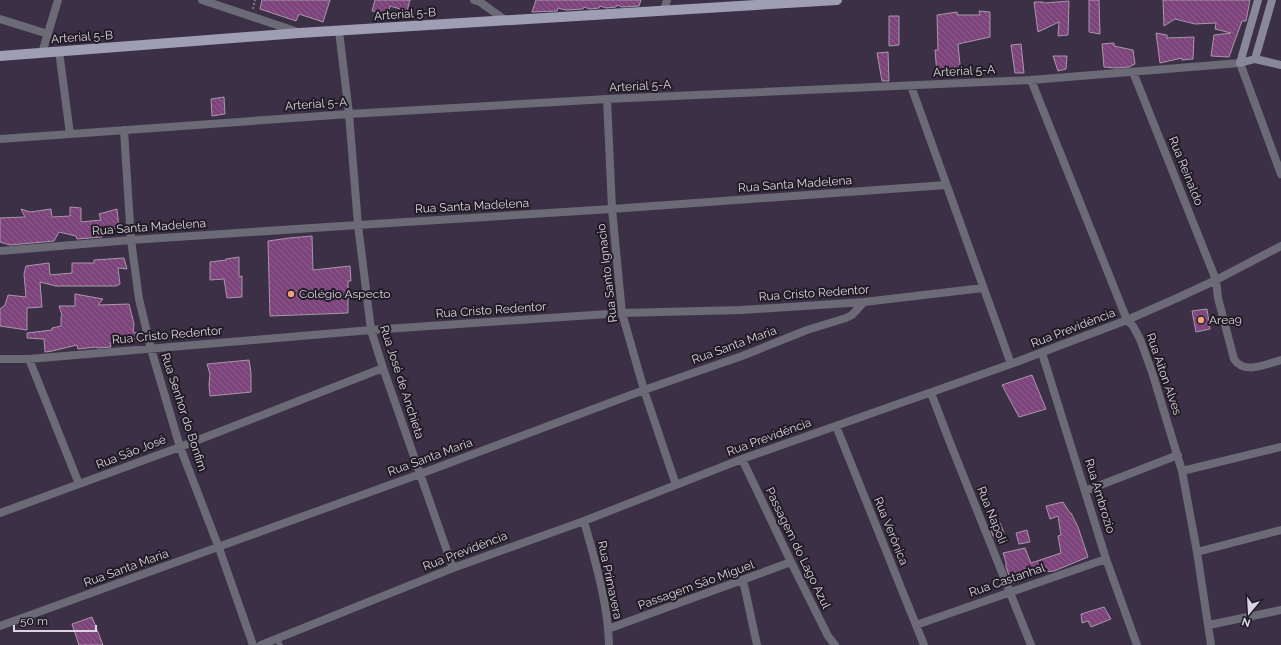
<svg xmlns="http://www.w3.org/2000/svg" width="1281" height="645" font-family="Raleway,sans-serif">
	<defs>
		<pattern id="building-back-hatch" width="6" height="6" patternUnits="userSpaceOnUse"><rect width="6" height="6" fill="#7c447b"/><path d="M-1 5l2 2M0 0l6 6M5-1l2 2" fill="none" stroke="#8e5e8d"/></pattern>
	</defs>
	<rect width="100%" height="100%" fill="#3b3046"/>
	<path fill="url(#building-back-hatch)" stroke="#ac96ab" d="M262,0h68l-7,22 -24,-8 -3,7 -36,-12z
		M375,0h35l-3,11 -17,-5 -2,7 -16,-2z
		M536,0h105l-2,6 -17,1 -5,-2 -1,2 -10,1 -6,-2 -1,2 -9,1 -6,-2 -1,2 -17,1 -8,-2 -1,3 -25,1z
		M1089,0h10l1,34 -11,-2z
		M1163,0h87l-4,21h-4l-13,36 -18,-1 3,-21 17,-2 -16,-4 1,-6 -21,1 -20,-5 -11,7z
		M1069,1l-1,34 -10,1 1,-14 -21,10 -4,-30h9l1,1z
		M979,11l11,1v25l-32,7 3,31 -10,1v-3l-14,1 -2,-24h3l-1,-35 20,-3 1,3h22z
		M889,16h10v29l-10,1z
		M1156,33l11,2v3l27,-1 -1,22 -11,1v-2l-22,5z
		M1114,43v3l19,4 2,14 -6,3 -14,1 -11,-1 -2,-23z
		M1021,44l3,29h-9l-4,-28z
		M888,52l1,29h-7l-5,-28z
		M1053,56h14l-1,13 -8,2z
		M224,97l1,17 -13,2 -1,-17z
		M70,207l11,1v14l20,-2 -2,-6 18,-5 2,19 -17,2v7l-25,2 -1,-3 -17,-4 -5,9 -44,4 -10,-3v-24l25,-1 -4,-8 9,3 21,-3 1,8 18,-1z
		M312,236l1,34 37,-4 1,15h-3v32l-78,3 -2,-75 21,-3z
		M239,257v20l3,-1v21l-15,1 -3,-19 -14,1v-18l16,-2v-1z
		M124,258l3,11 -9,-1 2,16 -4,2h-60l-16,-4 2,25 -15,1v22l-27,-4v-17l5,-4 3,-10 18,2 -2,-23 2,-8 23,-3 1,12 22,-2v-10h22v-3z
		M75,294l28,5 -5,6 31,-1 5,20 -1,8 4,1 -1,6 -26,4 1,4 -14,1v-1l-19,2 -1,-4 -25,6 -7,1 -1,-13 -17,-1v-5l25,-3v-2l9,-2v-9l1,-2 -3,-9h16z
		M1207,309l3,20 -14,3 -4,-21z
		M249,360l2,13v19l-41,4 -1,-11 1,-11 -3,-10z
		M1032,375l14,34 -27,8 -17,-32z
		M1063,502l7,11h1l7,14 10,30 -34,14 -21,2 -21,11 -6,-17v-5l-3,-9 22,-5 6,15 30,-10 -3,-17 3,-1 -3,-19 -8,3 -4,-13z
		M1000,523l4,10 -11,3 -3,-10z
		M1027,530l3,12 -11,2 -3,-11z
		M1104,607l7,12 -20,8 -3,-6 -6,2 -1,-9z
		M92,617l11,28h-24l-7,-21z"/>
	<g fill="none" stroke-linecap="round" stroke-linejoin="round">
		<path stroke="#7e7487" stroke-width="2" stroke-dasharray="2 2" stroke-linecap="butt" d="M253,9l2,-9"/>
		<path stroke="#6b6a76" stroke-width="5.5" d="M277,639l3,6"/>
		<path stroke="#6b6a76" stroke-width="8" d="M202,0l96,32
			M474,0l6,2 25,18
			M664,10l3,-10
			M0,19l48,15
			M339,31l10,83 9,111 13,105 12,38 70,200
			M59,51l11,83
			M1133,72l83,208 2,18 16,61c10,16 32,5 47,1
			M1031,80l96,240 6,6 7,13 13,36 29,96 15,81 14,93
			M911,86l100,278
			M607,99l5,110 10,104 22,77 32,95
			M124,130l7,110 8,59 12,50 29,98 39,101 34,97
			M0,139l349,-25 258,-15 424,-19 209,-17 41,111
			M0,251l131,-11 227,-15 254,-16 334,-24
			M1042,353l64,206 31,86
			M0,359h29l342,-29 251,-17 119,-3 123,-8 119,-14
			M29,359l50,125
			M931,393l18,47 82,205
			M836,426l88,219
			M742,459l49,103 37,74 7,9
			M1182,471l99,-24
			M1085,491l93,-36
			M0,513l180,-66 203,-79
			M584,521c11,40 24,82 25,124
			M1197,552l84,-22
			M743,580l14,65
			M916,625l190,-66
			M1209,625l72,-15
			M0,626l420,-152 224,-84 98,-34 65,-26 39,-12 6,-3 12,-13
			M608,629l183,-67
			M261,645l192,-77 131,-47 158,-62 269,-95 116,-44 48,-21 41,-19 65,-34"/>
		<path stroke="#6b6a76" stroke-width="8" d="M42,53l16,-53"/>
		<path stroke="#88889a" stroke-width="8" d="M1258,0l-18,63 15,-4 26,6
			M1255,59l17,-59"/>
		<path stroke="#9f9eb5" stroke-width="10" d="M0,56l299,-23 538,-33"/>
	</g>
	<g fill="#f0a27a" stroke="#201b25" stroke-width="1.5">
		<circle cx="291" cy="294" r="4"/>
		<circle cx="1201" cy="320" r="4"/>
	</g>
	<g text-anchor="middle" stroke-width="4" stroke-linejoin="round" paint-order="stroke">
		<g font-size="12" fill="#dbd4e2" stroke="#201b25">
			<text transform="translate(405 14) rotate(-4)" y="4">Arterial 5-B</text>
			<text transform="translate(82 37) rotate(-4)" y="4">Arterial 5-B</text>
			<text transform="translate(964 71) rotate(-3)" y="4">Arterial 5-A</text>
			<text transform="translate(640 86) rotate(-3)" y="4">Arterial 5-A</text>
			<text transform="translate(316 104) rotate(-4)" y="4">Arterial 5-A</text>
			<text transform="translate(1186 171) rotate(68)" y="4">Rua Reinaldo</text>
			<text transform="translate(795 184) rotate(-4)" y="4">Rua Santa Madelena</text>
			<text transform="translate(472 206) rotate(-3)" y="4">Rua Santa Madelena</text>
			<text transform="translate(149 227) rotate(-4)" y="4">Rua Santa Madelena</text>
			<text transform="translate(607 273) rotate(-97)" y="4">Rua Santo Ignacio</text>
			<text transform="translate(814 293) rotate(-4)" y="4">Rua Cristo Redentor</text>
			<text transform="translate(491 310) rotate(-4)" y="4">Rua Cristo Redentor</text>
			<text transform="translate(1073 328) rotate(-21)" y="4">Rua Previdência</text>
			<text transform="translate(167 335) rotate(-5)" y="4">Rua Cristo Redentor</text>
			<text transform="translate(734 345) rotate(-20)" y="4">Rua Santa Maria</text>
			<text transform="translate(1164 374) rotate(71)" y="4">Rua Aiton Alves</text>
			<text transform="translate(402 382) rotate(72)" y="4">Rua José de Anchieta</text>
			<text transform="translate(184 412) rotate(72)" y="4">Rua Senhor do Bonfim</text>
			<text transform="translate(769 437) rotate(-20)" y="4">Rua Previdência</text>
			<text transform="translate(131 452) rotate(-21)" y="4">Rua São José</text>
			<text transform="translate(430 457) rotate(-20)" y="4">Rua Santa Maria</text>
			<text transform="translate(1100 496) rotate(73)" y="4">Rua Ambrozio</text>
			<text transform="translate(992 515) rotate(68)" y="4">Rua Napoli</text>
			<text transform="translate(891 531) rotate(68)" y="4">Rua Verônica</text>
			<text transform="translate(798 548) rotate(64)" y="4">Passagem do Lago Azul</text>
			<text transform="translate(465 551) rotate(-21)" y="4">Rua Previdência</text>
			<text transform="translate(126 568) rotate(-20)" y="4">Rua Santa Maria</text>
			<text transform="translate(610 580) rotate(78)" y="4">Rua Primavera</text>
			<text transform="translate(1007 580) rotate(-19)" y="4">Rua Castanhal</text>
			<text transform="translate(696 585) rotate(-20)" y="4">Passagem São Miguel</text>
		</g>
		<g font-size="12" fill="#dbd4e2" stroke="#201b25" text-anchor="start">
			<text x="299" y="298">Colégio Aspecto</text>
			<text x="1209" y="324">Area9</text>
		</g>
	</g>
	<g transform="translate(1249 613) rotate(198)" stroke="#201b25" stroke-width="3" paint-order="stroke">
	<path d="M0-3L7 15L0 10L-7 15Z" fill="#dbd4e2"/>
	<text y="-6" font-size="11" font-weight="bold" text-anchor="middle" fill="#dbd4e2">N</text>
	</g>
	<path d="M14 625v6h82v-6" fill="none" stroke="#dbd4e2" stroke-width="2"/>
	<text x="20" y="625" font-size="12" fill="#dbd4e2" stroke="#201b25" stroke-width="3" paint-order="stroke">50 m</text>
</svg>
